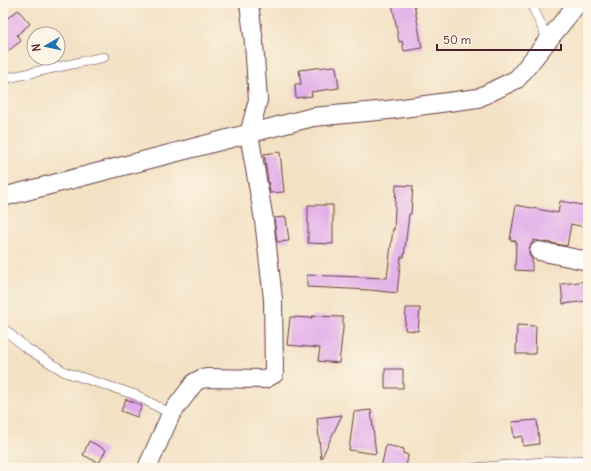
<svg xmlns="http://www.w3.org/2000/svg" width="591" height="471" font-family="Delius,sans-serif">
	<rect width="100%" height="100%" fill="#fcf5e5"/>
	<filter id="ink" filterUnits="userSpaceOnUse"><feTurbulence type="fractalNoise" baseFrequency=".025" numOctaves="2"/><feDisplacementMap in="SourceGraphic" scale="8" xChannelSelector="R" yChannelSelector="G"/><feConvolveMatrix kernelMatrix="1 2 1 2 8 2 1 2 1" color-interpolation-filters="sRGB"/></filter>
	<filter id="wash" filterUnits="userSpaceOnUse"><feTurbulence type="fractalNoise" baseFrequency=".012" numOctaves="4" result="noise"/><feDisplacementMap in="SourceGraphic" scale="16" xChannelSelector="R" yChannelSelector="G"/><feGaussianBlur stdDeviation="0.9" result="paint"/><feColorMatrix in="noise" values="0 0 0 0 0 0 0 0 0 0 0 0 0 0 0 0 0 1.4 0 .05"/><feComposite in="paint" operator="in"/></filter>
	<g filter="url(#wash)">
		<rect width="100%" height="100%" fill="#f3e1c4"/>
		<g id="blocks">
			<path fill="#e2adea" d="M392,3h22l8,45 -18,3 -2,-10 -3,1z
				M18,10l12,14 -13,11 4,6 -18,14v-38l2,3z
				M334,66l2,1 3,21 -28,4 1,4 -16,2 -1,-14h6l-2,-14z
				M280,152l4,40 -14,1 -6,-39z
				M396,185l17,1 -2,28h-2l-5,43h-3l-4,36 -27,-3 -63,-3v-12l80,3 6,-49 1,1z
				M560,201l28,5v22l-17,-4 -4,22 -34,-6v3l-2,1 -2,5v6l3,4v12l-17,-1 1,-29 -6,-1 6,-35 42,8z
				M308,205h25v39l-25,-1z
				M286,217l3,24 -12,1 -3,-24z
				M588,281v20l-25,3 -2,-20z
				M406,308h14l-2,23 -13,-1z
				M312,316l31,1v12l-4,34 -21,-2 2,-13 -33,-3 3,-28 22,1z
				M517,325l19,1 -1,28h-19z
				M385,369h18v19h-18z
				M126,399l16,7 -5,11 -16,-6z
				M371,410l5,44 -27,-4 5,-38z
				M342,415l-21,44 -4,-41z
				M537,420l2,24 -16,2 -1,-10 -8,2 -2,-16z
				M89,441l17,9 -7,13 -16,-8z
				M386,445l18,4 -1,4 5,2 -2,13h-25z"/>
		</g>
	</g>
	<g filter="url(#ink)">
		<use href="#blocks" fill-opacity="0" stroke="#633c42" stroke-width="1"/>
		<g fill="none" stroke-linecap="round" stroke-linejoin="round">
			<g stroke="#633c42" stroke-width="10">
				<path id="service" d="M531,3l17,37
					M3,79l101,-22
					M3,328l23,20 39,24 71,23 35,19
					M474,468l69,-6 45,-2"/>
			</g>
			<g stroke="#633c42" stroke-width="20">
				<path id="minor" d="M3,197l310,-80 75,-7 90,-12 39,-19 61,-76
					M539,251l49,10
					M147,468l24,-54 24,-32 6,-3 7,-1 57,1 9,-5 -1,-75 -9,-79 -15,-86 9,-34 -4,-57 -5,-40"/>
			</g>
			<use href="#service" stroke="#fff" stroke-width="9"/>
			<use href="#minor" stroke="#fff" stroke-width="18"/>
		</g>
	</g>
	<rect width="591" height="471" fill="none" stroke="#fcf5e5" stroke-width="16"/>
	<g transform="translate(46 46) rotate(261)"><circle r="19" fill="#fcf5e5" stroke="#b59f9b"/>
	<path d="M0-3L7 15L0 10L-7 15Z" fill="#1f6fb2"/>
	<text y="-6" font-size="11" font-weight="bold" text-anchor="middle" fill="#4a1f2b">N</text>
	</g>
	<path d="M437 44v6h124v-6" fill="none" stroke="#4a1f2b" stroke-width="2"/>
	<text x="443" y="44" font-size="12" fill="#4a1f2b" stroke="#fcf5e5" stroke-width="3" paint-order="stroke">50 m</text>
</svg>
